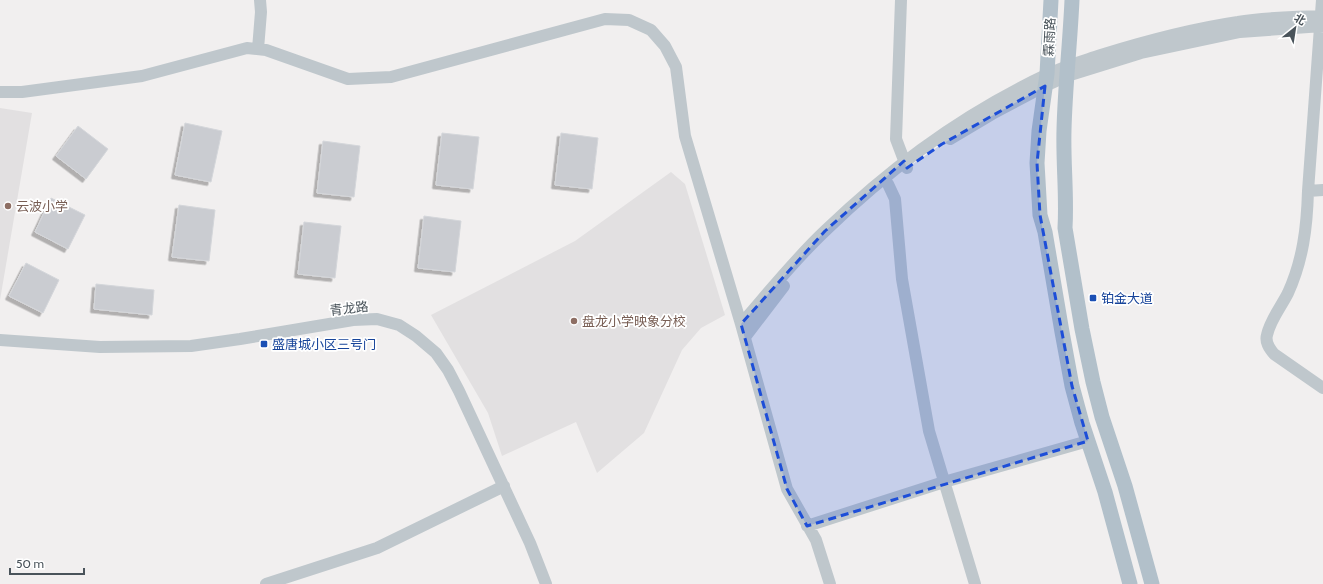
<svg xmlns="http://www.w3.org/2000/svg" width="1323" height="584" font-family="Cabin,'Noto Sans SC',sans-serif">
	<defs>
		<filter id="shadow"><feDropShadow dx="-3.5" dy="3.5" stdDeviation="0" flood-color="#0004"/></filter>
	</defs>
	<rect width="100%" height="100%" fill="#f1efef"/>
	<path fill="#e2e0e1" d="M0,108l32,5 -32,187z
		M671,172l14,12 40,131 -24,13 -19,22 -38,83 -47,40 -21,-51 -74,34 -14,-43 -57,-98 144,-74z"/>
	<path fill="#caccd1" stroke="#d4d6da" filter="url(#shadow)" d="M185,123l37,8 -11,51 -36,-7z
		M78,126l30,23 -22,30 -30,-23z
		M442,133l37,4 -6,52 -37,-4z
		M561,133l37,5 -6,51 -37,-4z
		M323,141l37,5 -6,51 -37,-4z
		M51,198l34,17 -17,34 -33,-17z
		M179,205l36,5 -6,51 -37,-4z
		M424,216l37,5 -6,51 -37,-4z
		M304,222l37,4 -6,52 -37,-4z
		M26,263l33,17 -16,33 -34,-17z
		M96,284l58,6 -2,25 -58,-6z"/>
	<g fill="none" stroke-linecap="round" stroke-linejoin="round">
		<path stroke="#bfc7cc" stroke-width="12" d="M901,0l-5,139 11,29
			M1322,0l-14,191c-1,36 -5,69 -20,102 -7,14 -18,27 -21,42 -2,7 2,13 7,19l49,34
			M258,49l3,-37 -1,-12
			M0,92h22l120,-16 105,-28 19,2 82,29 43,-2 214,-58 24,1 22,10 14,16 11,21 9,69 56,188 46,165 29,51 14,44
			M950,139l42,-25 53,-28 22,-10 74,-23 99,-21 83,-6
			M888,184l7,15 7,80 27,152 46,153
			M1308,191l15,-1
			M741,324c28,-32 54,-65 85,-94 64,-62 139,-117 220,-155 18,-9 37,-14 55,-20 45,-14 90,-26 137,-33 27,-5 57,-5 85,-6
			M745,337l39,-51
			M0,340l100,7 91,-1 49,-7 113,-19 24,-1 22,6 17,11 20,17 12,17 11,21 71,152 16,41
			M807,526l137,-44 144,-41
			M266,584l111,-36 127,-62"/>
		<path stroke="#b2c0ca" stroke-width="15" d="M1051,0l-4,74 -8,57 -2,32 3,52 5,17 17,100 10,54 10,37 23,69 25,92
			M1072,0c-2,44 -7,87 -8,130 -1,33 3,65 1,98l17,101 11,53 9,35 23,69 27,98"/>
	</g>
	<path fill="#1d4ed8" fill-opacity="0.2" stroke="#1d4ed8" stroke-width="3" stroke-dasharray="8 5" stroke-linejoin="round" d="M1045,86l-8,77 3,52 32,171 16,55 -281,85 -20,-37 -46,-165 84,-93 79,-70 3,7 35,-24z"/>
	<g fill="#8d6e63" stroke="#fff" stroke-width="1.5">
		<circle cx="8" cy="206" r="4"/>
		<circle cx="574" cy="321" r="4"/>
	</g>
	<g fill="#1a4fb4" stroke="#fff" stroke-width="1.5">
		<rect x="1089" y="294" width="8" height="8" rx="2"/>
		<rect x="260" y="340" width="8" height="8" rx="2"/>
	</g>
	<g text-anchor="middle" stroke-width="3.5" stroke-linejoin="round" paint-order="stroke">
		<g font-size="13" fill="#49535a" stroke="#fff">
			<text transform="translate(1049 37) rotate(-87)" y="5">霖雨路</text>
			<text transform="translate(349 308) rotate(-7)" y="5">青龙路</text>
		</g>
		<g font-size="13" fill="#785e54" stroke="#fff" text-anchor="start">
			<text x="16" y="211">云波小学</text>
			<text x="582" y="326">盘龙小学映象分校</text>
		</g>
		<g font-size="13" fill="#164399" stroke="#fff" text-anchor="start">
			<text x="1101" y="303">铂金大道</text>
			<text x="272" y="349">盛唐城小区三号门</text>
		</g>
	</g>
	<g transform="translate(1295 28) rotate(30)" stroke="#ffffff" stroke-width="3" paint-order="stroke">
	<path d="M0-3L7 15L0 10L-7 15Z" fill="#49535a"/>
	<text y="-6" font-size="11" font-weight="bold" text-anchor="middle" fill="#49535a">北</text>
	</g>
	<path d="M10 568v6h74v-6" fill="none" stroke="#49535a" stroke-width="2"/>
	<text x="16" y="568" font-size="12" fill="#49535a" stroke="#ffffff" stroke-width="3" paint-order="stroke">50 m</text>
</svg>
